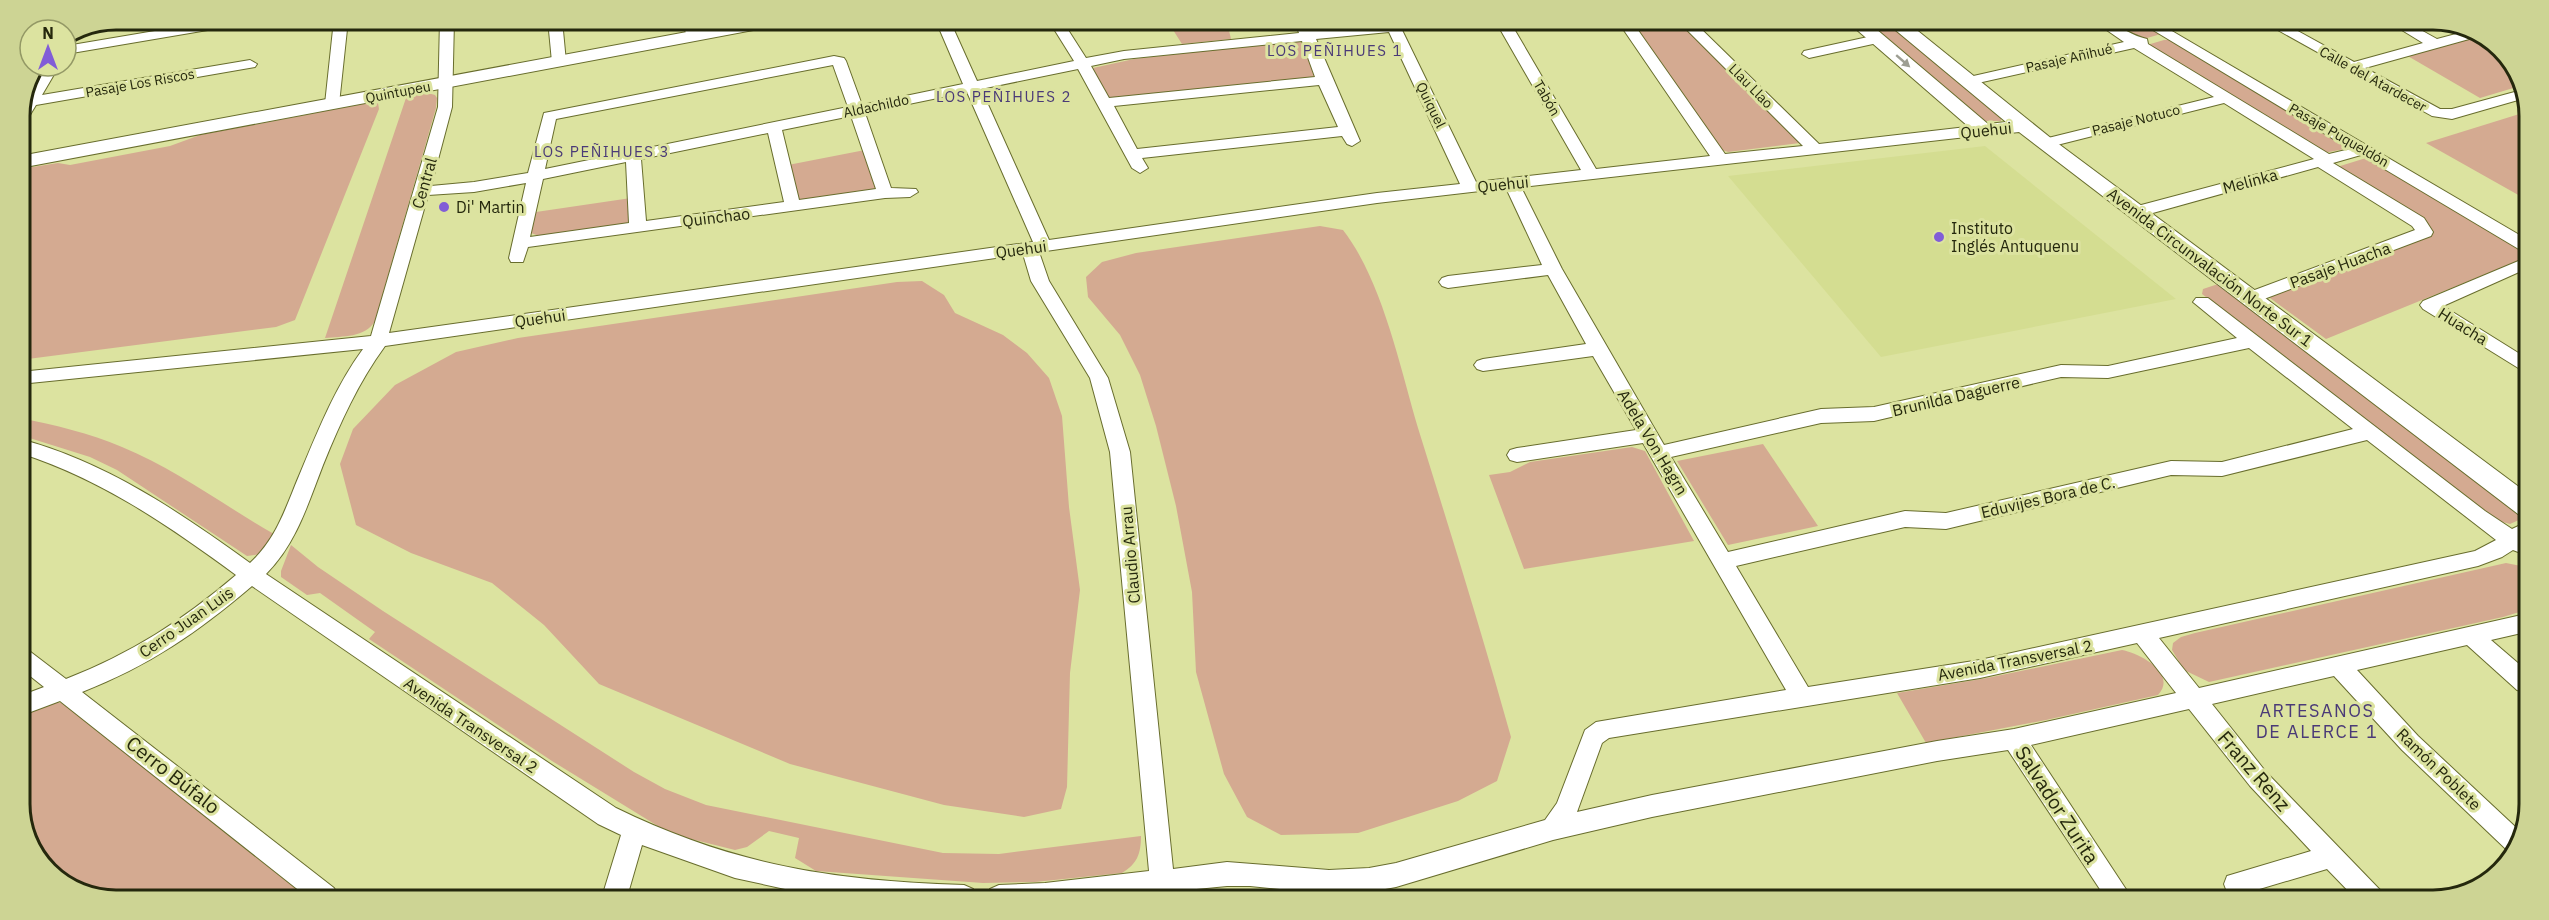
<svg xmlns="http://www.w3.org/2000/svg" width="2549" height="920" font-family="'IBM Plex Sans',sans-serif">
	<rect width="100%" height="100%" fill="#dce3a0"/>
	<path fill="#d4dd91" d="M1985,146l191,153 -295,58 -153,-181z"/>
	<path fill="#d4aa91" d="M1168,22h59l4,17 -49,5z
		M1630,23h53l114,111 4,7 -1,2 -72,9 -9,-3z
		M1867,23h21l113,93v5h-18z
		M2108,24h39l14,10 -21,6z
		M2480,36l29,21 11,29 -40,12 -74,-43z
		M2164,40h6l180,108 -26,5 -177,-108z
		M1295,41l8,2 13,33 -2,2 -199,21 -8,-3 -14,-28 41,-9z
		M424,92l11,3 2,3 -1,10 -61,213c-10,17 -32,15 -50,17l82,-243z
		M368,103h10l1,6 -84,211 -19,7 -256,33v-191l38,-6 12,2 100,-19 30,-11z
		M2529,111v90l-103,-58z
		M865,150l13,40 -80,10 -10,-35z
		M2366,158l11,2 151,89v8l-202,82 -56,-41v-4l161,-59 -94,-68z
		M631,198v23l-5,3 -87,12 -8,-3 5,-21z
		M1320,226l23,4c39,50 57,137 75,198 32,103 64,205 93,309l-14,44 -39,20 -100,32 -77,2 -34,-18 -23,-43 -28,-102 -4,-80 -16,-86 -20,-80 -16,-51 -20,-40 -32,-38 -2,-20 16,-15 34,-9z
		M922,281l22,14 11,18 48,22 24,18 22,25 13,38 7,91 11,83 -10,83 -3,114 -6,22 -37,8 -80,-12 -154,-41 -191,-80 -55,-59 -52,-42 -81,-30 -55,-28 -16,-61 13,-35 42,-44 61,-33 62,-14 379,-56z
		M2218,284l302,231 1,4 -11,5 -11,-3 -297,-227 1,-5z
		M20,418c35,7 69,15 102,29 54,22 101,58 152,87l-12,20 -15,2 -130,-86 -27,-13 -70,-22z
		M1763,444l55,82 -90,19 -51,-84z
		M1632,447l13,4 49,90 -170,28 -35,-94 21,-3 20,-10z
		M291,545l27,22 65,44 251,161 31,17 41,16 237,48 56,1 142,-18c0,18 -4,28 -19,37l-87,9 -52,1 -167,-12 -21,-13 4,-20 -30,-7 -22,16 -12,3 -48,-12 -26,-10 -109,-67 -183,-122 6,-7 -55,-39 -13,2 -26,-18v-6z
		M2506,563l20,4v43l-23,7 -294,65 -25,-12 -12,-20 1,-7 8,-6 14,-4z
		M2122,650c17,3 56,23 36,45l-112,25 -120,23 -29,-50 90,-15z
		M55,702l12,2 238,192 -220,-1 -45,-32 -20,-52v-96z"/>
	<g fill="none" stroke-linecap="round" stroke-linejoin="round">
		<g stroke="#686d2d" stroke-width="2">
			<path id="minor" d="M220,20h30l-7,4 -177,30v-8z
				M334,20h14l-9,84 -7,4 -7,-4z
				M440,20h14l-2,87 -21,79 43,-4 54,-9 16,-60 290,-57 10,2 2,3 16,44 101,-21 -27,-63h14l27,60 97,-20 -25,-40 14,1 23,36 38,-7 175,-18 -4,-11h14l3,9 72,-9h63l-7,4 -38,4 74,152 105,-12 -85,-148h14l86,147 114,-13 -91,-133h14l92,131 78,-8 -123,-123h15l124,121 165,-19 5,2 3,3 -3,3 -5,2 -463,52 41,82 102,176 157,-36 53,-2 187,-42 47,1 129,-28 -44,-36 3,-4h12l277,213 27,18 15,-7 -1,33 -13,-5 -11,7 -24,9 -319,72 40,50 327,-74v18l-35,8 35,30 -1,22 -8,-2 -50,-45 -110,25 61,66 106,99 -12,18 -3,-1 -107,-102 -68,-74 -122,28 54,68 116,120 3,8h-28l-30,-31 -91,27 -9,-4 -3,-8 3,-8 84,-25 -61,-65 -61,-77 -158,36 102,155h-26l-99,-150 -71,11 -285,56 -99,23 -157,47 -27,5 -40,2 -79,-8h-23l-51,5 1,7h-26v-4l-28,4 -136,-1 3,-8 9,-4 46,-2 104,-12 -39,-419 -20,-74 -59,-97 -8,-27 -638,92c-27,37 -45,77 -62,119 -15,39 -27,79 -57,109l350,234c116,57 219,73 348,77l9,4 3,8h-154l-87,-19 -93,-33 -15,52h-25l19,-62 -23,-11 -346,-238c-54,46 -103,80 -170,106l252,196 4,8h-32l-246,-195 -40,15v-20l24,-9 -24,-19v-21l8,3 38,29c66,-26 116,-58 170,-104 -68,-50 -135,-96 -216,-122v-14c86,23 158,72 230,124 27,-25 35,-54 49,-87 18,-43 36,-89 64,-127l-343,35v-12l351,-36 67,-229zM1389,32l71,152 -83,9 -328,47 -68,-151 97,-20 54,99 8,5 8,-5 -6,-10 200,-22 5,8 5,2 8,-5 -44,-102zM1302,41l13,36 -206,21 -18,-32 33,-7zM833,65l15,42 -303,62 11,-50zM1319,85l19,42 -201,22 -23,-43zM967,92l66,150 -644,91 39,-138 46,-3 52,-9 -17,75 2,4h12l5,-15 357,-49 25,-1 8,-5 -2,-3 -25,-1 -26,-75zM851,116l25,73 -77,11 -17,-70zM768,133l16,69 -138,19 -5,-62zM626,162l3,61 -99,14 13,-58zM1506,188l36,77 -94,11 -6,2 -3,4 3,4 6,2 100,-13 38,69 -103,15 -6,2 -3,4 3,4 6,2 110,-15 43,74 -119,18 -7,2 -3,5 3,5 7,2 126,-19 143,247 -190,32 -11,8 -28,73 -12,17 -149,43 -27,5 -40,2 -102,-8 -54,7 -43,-417 -22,-74 -59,-97 -10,-29 338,-49zM2249,348l104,81 -131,33 -51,-1 -225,52 -41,-2 -177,41 -57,-95 150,-34 53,-2 187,-44 47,1zM2367,440l129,100 -21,11 -495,109 -172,27 -72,-121 169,-39 41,2 225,-54 51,1zM2137,643l39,50 -162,36 -77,12 -285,54 -75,17 25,-69 7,-5 371,-60z
				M548,20h14l4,42 -2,3 -5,1 -7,-4z
				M682,21h14l4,15 -2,3h-10z
				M2098,24c23,-1 28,10 49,15l1,5 181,110 21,-5 -207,-125h17l368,216v12l-6,-1 -161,-96 -28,8 91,55 9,14 -2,4 -175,66h-12l-3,-4 3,-4 171,-64 -3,-4 -94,-59 -176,49h-12l-2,-4 2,-4 184,-49 -90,-56 -179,45 -5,-2 -3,-3 3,-3 174,-43 -80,-49 -165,37 -7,-4 7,-4 155,-35z
				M2267,24h18l69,38 69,-19 -31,-19h18l27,15 34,-9 9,6 -115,32 75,41h12l70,-19 3,8 -73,21 -20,-3z
				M1877,35l5,1 2,3 -2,3 -73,16 -7,-4 2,-3z
				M250,60l7,4 -2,3 -219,38 -11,18 -5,1v-14l25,-44h14l-17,29z
				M2528,257v11l-85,38 85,53v15l-105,-65 -3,-4 3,-4z"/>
		</g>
		<g stroke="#686d2d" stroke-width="2">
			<path id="tertiary" d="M746,21h38l-3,4 -6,1 -755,142v-12z
				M1849,23h20l119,101 18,-2 -119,-99h21l144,116 475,354v24l-9,-3 -499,-382 -35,4 -7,-2z"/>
		</g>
		<use href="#minor" fill="#fff" fill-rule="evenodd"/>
		<use href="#tertiary" fill="#fff" fill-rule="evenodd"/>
	</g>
	<defs><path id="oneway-solid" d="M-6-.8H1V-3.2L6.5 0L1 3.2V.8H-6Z" transform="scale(1.5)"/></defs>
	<use fill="#9d9e92" href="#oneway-solid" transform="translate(1903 61) rotate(41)"/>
	<g fill="#815dd7" stroke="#dce3a0" stroke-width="2">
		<circle cx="444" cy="207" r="6"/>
		<circle cx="1939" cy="237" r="6"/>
	</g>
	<g text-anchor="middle" stroke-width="6" stroke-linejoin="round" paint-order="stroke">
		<g font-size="14" fill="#25280d" stroke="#dce3a0">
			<text transform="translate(2069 58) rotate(-13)" y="5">Pasaje Añihué</text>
			<text transform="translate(2373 79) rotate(29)" y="5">Calle del Atardecer</text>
			<text transform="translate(140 83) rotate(-10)" y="5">Pasaje Los Riscos</text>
			<text transform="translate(1751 86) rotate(45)" y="5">Llau Llao</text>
			<text transform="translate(398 92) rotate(-11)" y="5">Quintupeu</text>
			<text transform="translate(1547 98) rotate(60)" y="5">Tabón</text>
			<text transform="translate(1431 105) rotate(64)" y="5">Quiquel</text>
			<text transform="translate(876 106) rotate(-12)" y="5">Aldachildo</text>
			<text transform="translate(2136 120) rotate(-14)" y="5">Pasaje Notuco</text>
			<text transform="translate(2339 135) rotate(30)" y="5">Pasaje Puqueldón</text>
		</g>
		<g font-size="15" letter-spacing="1.5" fill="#4a3a77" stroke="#dce3a0">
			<text x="1335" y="56">LOS PEÑIHUES 1</text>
			<text x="1004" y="102">LOS PEÑIHUES 2</text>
			<text x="602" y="157">LOS PEÑIHUES 3</text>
		</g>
		<g font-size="16" fill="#25280d" stroke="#dce3a0">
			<text transform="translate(1986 130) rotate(-6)" y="6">Quehui</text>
			<text transform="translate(2250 181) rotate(-15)" y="6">Melinka</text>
			<text transform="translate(424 183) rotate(-74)" y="6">Central</text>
			<text transform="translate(1503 184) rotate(-6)" y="6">Quehui</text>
			<text transform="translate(716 217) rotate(-7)" y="6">Quinchao</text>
			<text transform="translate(1021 249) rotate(-8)" y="6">Quehui</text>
			<text transform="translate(2340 265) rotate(-20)" y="6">Pasaje Huacha</text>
			<text transform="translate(2210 267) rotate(37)" y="6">Avenida Circunvalación Norte Sur 1</text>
			<text transform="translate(540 318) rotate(-8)" y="6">Quehui</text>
			<text transform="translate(2463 326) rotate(32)" y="6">Huacha</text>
			<text transform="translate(1956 396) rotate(-13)" y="6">Brunilda Daguerre</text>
			<text transform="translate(1653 442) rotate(59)" y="6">Adela Von Hagrn</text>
			<text transform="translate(2048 497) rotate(-13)" y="6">Eduvijes Bora de C.</text>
			<text transform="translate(1130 555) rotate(-95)" y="6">Claudio Arrau</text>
			<text transform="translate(186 622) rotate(-35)" y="6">Cerro Juan Luis</text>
			<text transform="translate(2015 660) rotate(-11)" y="6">Avenida Transversal 2</text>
			<text transform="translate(471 725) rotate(34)" y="6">Avenida Transversal 2</text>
			<text transform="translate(2439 769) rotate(44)" y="6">Ramón Poblete</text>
		</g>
		<g font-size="16" fill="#25280d" stroke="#dce3a0" text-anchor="start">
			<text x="456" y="213">Di' Martin</text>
			<text x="1951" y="234">Instituto<tspan x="1951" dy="18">Inglés Antuquenu</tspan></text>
		</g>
		<g font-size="18" letter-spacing="1.5" fill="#4a3a77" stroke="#dce3a0">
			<text x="2317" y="717">ARTESANOS<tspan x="2317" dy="21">DE ALERCE 1</tspan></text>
		</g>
		<g font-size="20" fill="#25280d" stroke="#dce3a0">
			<text transform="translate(2254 771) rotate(49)" y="7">Franz Renz</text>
			<text transform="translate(173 775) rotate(38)" y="7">Cerro Búfalo</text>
			<text transform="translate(2057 805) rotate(57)" y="7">Salvador Zurita</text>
		</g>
	</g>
	<path d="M0 0H2549V920H0ZM116 30H2433A86 86 0 0 1 2519 116V804A86 86 0 0 1 2433 890H116A86 86 0 0 1 30 804V116A86 86 0 0 1 116 30Z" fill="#cdd494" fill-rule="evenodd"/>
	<path fill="none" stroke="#25280d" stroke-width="3" d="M116 30H2433A86 86 0 0 1 2519 116V804A86 86 0 0 1 2433 890H116A86 86 0 0 1 30 804V116A86 86 0 0 1 116 30Z"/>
	<g transform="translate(48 48)"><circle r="28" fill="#dce3a0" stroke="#939865" stroke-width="1.5"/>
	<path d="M0-4.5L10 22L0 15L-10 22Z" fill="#815dd7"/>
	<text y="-9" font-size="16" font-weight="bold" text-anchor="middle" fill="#25280d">N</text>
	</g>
</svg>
